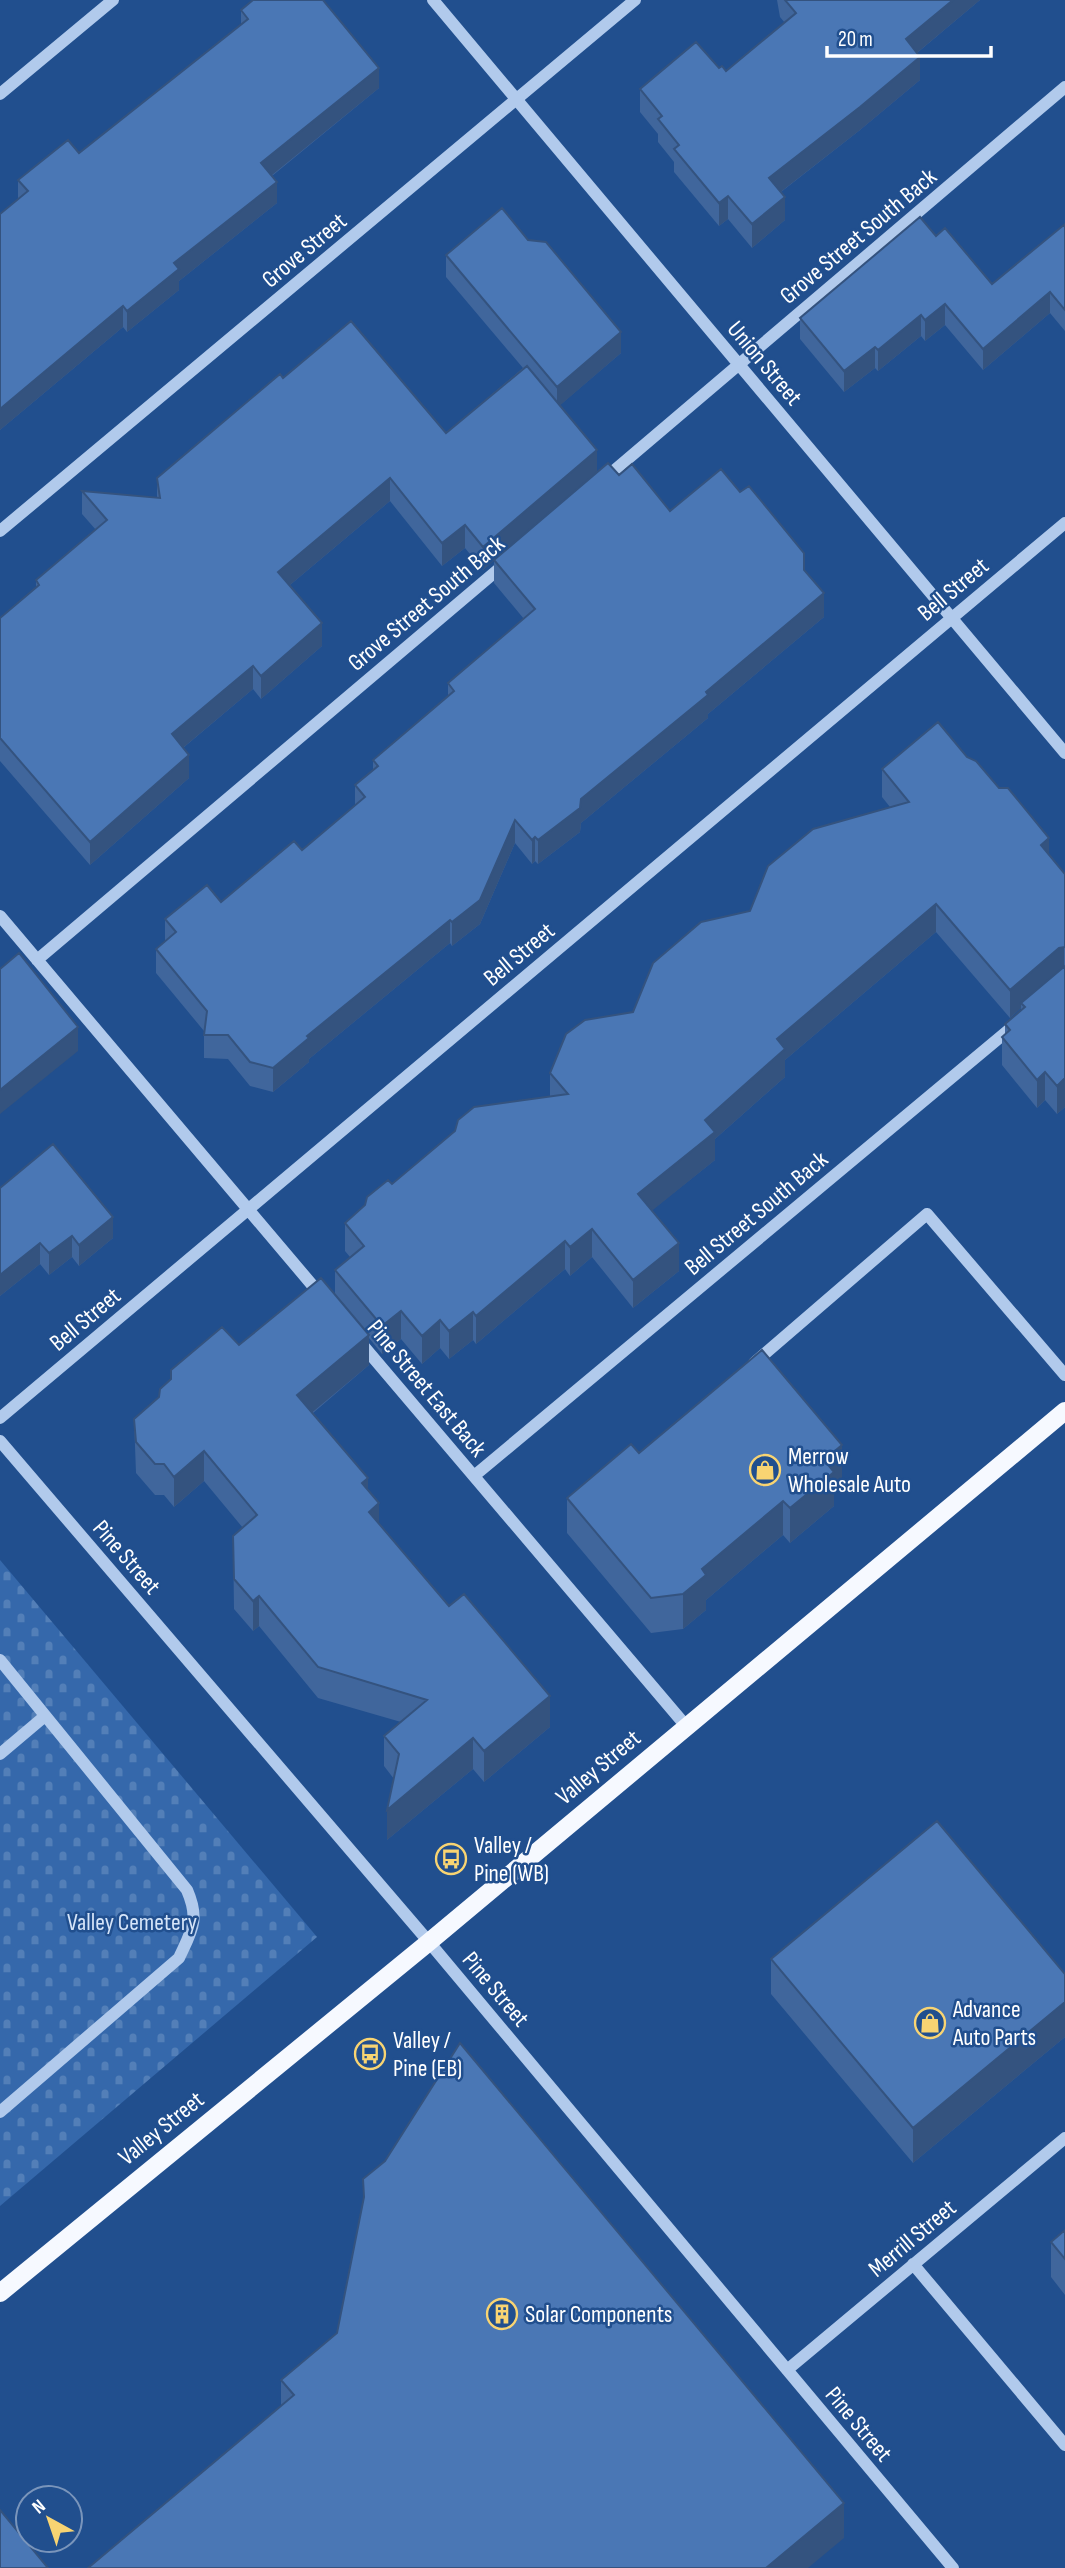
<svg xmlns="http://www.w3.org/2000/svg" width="1065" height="2568" font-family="'Sofia Sans Condensed',sans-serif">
	<defs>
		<pattern id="cemetery-stones" width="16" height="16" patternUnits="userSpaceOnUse" patternTransform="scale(1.75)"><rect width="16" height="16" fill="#3568ab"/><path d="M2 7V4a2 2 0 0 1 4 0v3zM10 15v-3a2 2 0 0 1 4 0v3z" fill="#537fb8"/></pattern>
	</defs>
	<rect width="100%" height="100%" fill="#214f8e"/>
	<path fill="url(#cemetery-stones)" d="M0,1560l317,377 -317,269z"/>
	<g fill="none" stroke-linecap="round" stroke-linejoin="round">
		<path stroke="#b1caec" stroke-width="12" d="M433,0l632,753
			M0,94l113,-94
			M603,480l462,-393
			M0,531l635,-531
			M0,916l324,383
			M37,960l470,-398
			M360,1342l326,384
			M754,1363l173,-149 138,161
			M0,1418l1065,-895
			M0,1441l429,501 524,626
			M474,1476l543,-453
			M0,1660l187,230c13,30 5,40 -8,68l-179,154
			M0,1754l45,-38
			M913,2264l152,181
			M787,2370l278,-232"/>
		<path stroke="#f6f9ff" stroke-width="18" d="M0,2293l429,-351 636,-531"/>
	</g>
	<path fill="#40669c" d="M777,0h203l-63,53 3,27 -60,50 -79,62 4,28 -33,28 -24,-29 -9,7 -45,-54v-10l-16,-20v-8l-18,-22v-23l79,-21 7,3 59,-48 -5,-6z
		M241,10l138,78 -107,88 5,27 -98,78v9l-52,42 -4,-5 -123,103v-216l18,-15v-19l61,-27 162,-129z
		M1065,224v107l-15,-18 -67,57 -38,-45 -20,16 -4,-5 -43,35 -3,-3 -31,24 -44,-53v-21l136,-82 56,48z
		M446,255l175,98 -61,52 37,67 22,3 51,36 134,59 20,47 -116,97v4l-127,105 -1,9 -42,32 -3,-3 -3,3 -17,-21 -35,81 -28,22 -2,-3 -141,116v3l-36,30 -23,-6 -22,-27 -24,-1v-27l-48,-58v-24l9,-8v-22l56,-17 81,-52 53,-44v-21l18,-15v-10l75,-63v-14l76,-64 -30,-36v-23l-11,10 -18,-22 -23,18 -52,-65 -100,84 32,61 -61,53 -8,-10 -70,59 6,30 -99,87 -90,-104v-143l36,-31v-7l60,-50 -14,-16v-23l75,7v-20l126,-100 163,55 77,-65 -77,-91z
		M882,769l167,86 16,19v233l-8,7 -12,-14 -8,8 -35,-43v-28l3,-2v-11l16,-14v-2l-11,10 -74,-86 -151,128v17l-70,62v21l-63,50 27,61 -46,37 -41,-51 -22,19 -5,-7 -89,75 -3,-4 -24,19 -9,-11 -18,16 -21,-25 -19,15 -13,-16v27l-56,48 55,78 11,32 171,204 -66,55 -11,-13 -86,71 7,-61 -10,-13v-30l17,-14 -83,-24 -59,-72 -6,5 -19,-22 -1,-73 10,-8 -39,-47 -30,26 -10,-12h-9l-19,-22 -2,-54 105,-74 96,-51v-24l15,-13 -5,-6v-28l47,-39 158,-87v-24l83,-61 117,-101 140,-104 -8,-10z
		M0,1188l113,50 -34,28 -7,-9 -23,18 -9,-11 -40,32z
		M639,1453l203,27 -8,7v19l-44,37 -7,-8 -77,65v10l-23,19 -32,4 -84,-100v-35z
		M771,1959l294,15v63l-152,126 -142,-169z
		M363,2179l481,359 -563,-132v-26l56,-47 26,-130z
		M1065,2230v65l-14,-18v-35z"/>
	<path fill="#34537f" d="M953,0h27l-74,62v-23z
		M920,57v23l-60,50 -91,71v-23z
		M379,68v20l-118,96v-21z
		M277,182v21l-98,78v9l-52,42v-21l47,-48z
		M728,196v23l-9,7v-23z
		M785,197v23l-33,28v-24z
		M1050,292v21l-67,57v-21z
		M945,304v21l-20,16v-21z
		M123,306v21l-123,103v-21z
		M921,315v21l-43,35v-21z
		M621,332v21l-64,55v-21z
		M875,347v21l-31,24v-21z
		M597,450v23l-114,97v-23z
		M390,478v23l-112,94v-23z
		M465,525v23l-23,18v-23z
		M824,593v24l-116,97v4l-127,105 -1,9 -42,32v-24l43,-41 125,-107z
		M322,623v23l-61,53v-23z
		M253,666v23l-81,68v-23z
		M189,755v23l-99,87v-23z
		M515,820v23l-35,81 -28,22v-24z
		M535,837v24l-3,3v-24z
		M1049,838v28l-8,-21z
		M936,904v28l-151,128v17l-70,62v21l-77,62v-28l139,-155z
		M450,920v23l-141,116v3l-36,30v-24l34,-32z
		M1064,946v28l-43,29v5l-11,10v-28l49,-42z
		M78,1027v24l-78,63v-24z
		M1045,1072v28l-8,8v-28z
		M1065,1078v29l-8,7v-28z
		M113,1217v21l-34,28v-21z
		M592,1229v28l-22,19v-29z
		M72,1236v21l-23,18v-22z
		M565,1241v28l-89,75v-28z
		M40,1243v21l-40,32v-21z
		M679,1243v28l-46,37v-28z
		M401,1311v28l-19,15v-28z
		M473,1312v28l-24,19v-28z
		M440,1320v28l-18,16v-28z
		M369,1335v30l-72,60v-30z
		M842,1445v35l-8,7v19l-44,37v-35l34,-48z
		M204,1451v30l-30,26v-30z
		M368,1478v30l-6,-25z
		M783,1501v34l-77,65v10l-23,19v-35l19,-25z
		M379,1503v31l-10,-22z
		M259,1596v30l-6,5v-30z
		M550,1696v31l-66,55v-31z
		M473,1738v31l-86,71v-30z
		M1065,2002v35l-152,126v-35z
		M844,2503v35l-36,30h-42z"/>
	<path fill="#4a77b5" stroke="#34537f" stroke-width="2" d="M253,0h70l56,68 -118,95 16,19 -103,81 5,6 -52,42 -4,-5 -123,103v-195l28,-23 -10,-11 50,-40 11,13 169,-134 -7,-9z
		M785,0h168l-47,39 14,18 -60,50 -91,71 16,19 -33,27 -24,-28 -9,7 -45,-54 5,-4 -21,-26 4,-3 -22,-27 56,-47 23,26 3,-2 4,5 70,-58z
		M502,208l26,32 18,2 75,90 -64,55 -111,-132z
		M920,217l16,19 9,-8 47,56 73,-60v86l-15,-18 -67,57 -38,-45 -20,16 -4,-5 -43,35 -3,-3 -31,24 -44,-53z
		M351,321l95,112 81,-67 70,84 -114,97 -18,-22 -23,18 -52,-65 -112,94 44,51 -61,53 -8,-10 -81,68 17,21 -99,87 -90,-104v-120l39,-33 -3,-5 71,-60 -25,-29 78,7 -3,-20 123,-104 3,4z
		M608,463l11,12 13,-11 38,47 51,-42 19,23 9,-6 55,67v17l20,23 -118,99 2,3 -127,104 -1,9 -42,32 -3,-3 -3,3 -17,-20 -35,80 -28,22 -2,-2 -143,116 2,2 -36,30 -23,-6 -22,-27h-24l3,-24 -51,-62 20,-17 -11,-13 42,-34 14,17 73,-61 8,9 63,-53 -10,-12 23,-19 -5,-6 81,-69 -6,-8 87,-74 -41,-49z
		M938,722l29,35 9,4 23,27h9l41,50 -8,7 24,29v73l-6,1 -49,42 -74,-86 -159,135 8,10 -80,71 10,12 -77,62 41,49 -46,37 -41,-51 -22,18 -5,-6 -89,75 -3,-4 -24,19 -9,-11 -18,16 -21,-25 -19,15 -47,-56 29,-24 -19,-23 20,-18 2,-8 21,-17 4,4 63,-53 3,-11 16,-13 94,-13 -18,-21 16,-39 19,-14 48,-8 20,-49 48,-41 49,-11 18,-45 45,-37 96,-27 -27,-33z
		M19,953l59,74 -78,63v-121z
		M1065,966v112l-8,8 -12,-14 -8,8 -35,-43 8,-7 -5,-6 20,-17 -4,-4z
		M53,1144l60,73 -34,28 -7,-9 -23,17 -9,-10 -40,32v-87z
		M321,1278l48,57 -72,60 71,83 -6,5 17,20 -10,9 80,94 15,-12 86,102 -66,55 -11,-13 -86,72 12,-56 -15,-18 43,-36 -109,-33 -59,-71 -6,5 -19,-22 -1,-43 24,-21 -53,-64 -30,26 -10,-13h-9l-19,-22 -2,-23 25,-22 1,-8 11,-10v-9l51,-43 17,18z
		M762,1350l80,95 -18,15 10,12 -44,36 -7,-7 -81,68 4,6 -23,19 -32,4 -84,-100 64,-54 8,9z
		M937,1821l128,153v28l-152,126 -142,-169z
		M460,2043l384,460 -78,65h-678l206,-173 -13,-15 56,-47 27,-136 -1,-18 22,-18z
		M1065,2230v29l-14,-17z
		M0,2510l48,58h-48z"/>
	<defs>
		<g id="shop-ring" transform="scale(1.575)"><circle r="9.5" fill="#214f8e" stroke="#f8d472" stroke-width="1.5"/><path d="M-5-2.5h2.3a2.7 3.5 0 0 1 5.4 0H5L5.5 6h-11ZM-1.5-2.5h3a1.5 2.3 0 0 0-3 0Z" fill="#f8d472"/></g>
		<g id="bus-ring" transform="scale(1.575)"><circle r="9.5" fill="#214f8e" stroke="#f8d472" stroke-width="1.5"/><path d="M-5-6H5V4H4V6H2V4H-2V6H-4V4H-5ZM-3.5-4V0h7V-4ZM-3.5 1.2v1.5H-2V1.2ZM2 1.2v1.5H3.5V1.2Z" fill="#f8d472"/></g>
		<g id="building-ring" transform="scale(1.575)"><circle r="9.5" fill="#214f8e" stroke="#f8d472" stroke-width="1.5"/><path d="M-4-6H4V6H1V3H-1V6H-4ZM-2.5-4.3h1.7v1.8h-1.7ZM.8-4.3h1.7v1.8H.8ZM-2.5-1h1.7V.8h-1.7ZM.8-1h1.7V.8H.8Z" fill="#f8d472"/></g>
	</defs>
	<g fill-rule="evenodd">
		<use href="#shop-ring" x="765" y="1470"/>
		<use href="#bus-ring" x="451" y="1859"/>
		<use href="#shop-ring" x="930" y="2023"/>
		<use href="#bus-ring" x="370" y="2054"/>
		<use href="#building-ring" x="502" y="2314"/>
	</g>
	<g text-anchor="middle" stroke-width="5" stroke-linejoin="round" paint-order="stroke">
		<g font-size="24" fill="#fff" stroke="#214f8e">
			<text transform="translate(858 236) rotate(-40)" y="8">Grove Street South Back</text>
			<text transform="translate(304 250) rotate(-40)" y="8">Grove Street</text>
			<text transform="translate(765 363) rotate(50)" y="8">Union Street</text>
			<text transform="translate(953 589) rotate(-40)" y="8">Bell Street</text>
			<text transform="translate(426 603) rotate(-40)" y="8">Grove Street South Back</text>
			<text transform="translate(519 954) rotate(-40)" y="8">Bell Street</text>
			<text transform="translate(756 1213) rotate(-40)" y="8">Bell Street South Back</text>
			<text transform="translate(85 1319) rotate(-40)" y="8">Bell Street</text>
			<text transform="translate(427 1388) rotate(50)" y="8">Pine Street East Back</text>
			<text transform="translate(127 1557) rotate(49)" y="8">Pine Street</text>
			<text transform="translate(598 1767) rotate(-40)" y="8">Valley Street</text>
			<text transform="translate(496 1989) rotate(50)" y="8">Pine Street</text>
			<text transform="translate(161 2128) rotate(-39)" y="8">Valley Street</text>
			<text transform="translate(912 2238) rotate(-40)" y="8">Merrill Street</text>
			<text transform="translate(859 2424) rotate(50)" y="8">Pine Street</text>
		</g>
		<g font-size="24" fill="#fff" stroke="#214f8e" text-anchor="start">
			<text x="788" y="1464">Merrow<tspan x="788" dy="28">Wholesale Auto</tspan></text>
			<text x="474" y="1853">Valley /<tspan x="474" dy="28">Pine (WB)</tspan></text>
			<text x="953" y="2017">Advance<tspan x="953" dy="28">Auto Parts</tspan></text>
			<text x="393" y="2048">Valley /<tspan x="393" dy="28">Pine (EB)</tspan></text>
			<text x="525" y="2322">Solar Components</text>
		</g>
		<g font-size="24" fill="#d6e5f9" stroke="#214f8e">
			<text x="132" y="1930">Valley Cemetery</text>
		</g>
	</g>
	<g transform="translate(49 2519) rotate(320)"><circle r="33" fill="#214f8e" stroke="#7a95bb" stroke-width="2"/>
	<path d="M0-5L12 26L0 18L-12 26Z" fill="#f8d472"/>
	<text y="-10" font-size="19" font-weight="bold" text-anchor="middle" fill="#ffffff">N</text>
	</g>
	<path d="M827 46v10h164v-10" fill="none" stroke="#ffffff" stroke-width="3.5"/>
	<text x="838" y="46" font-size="21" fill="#ffffff" stroke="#214f8e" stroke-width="5" paint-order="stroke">20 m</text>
</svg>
